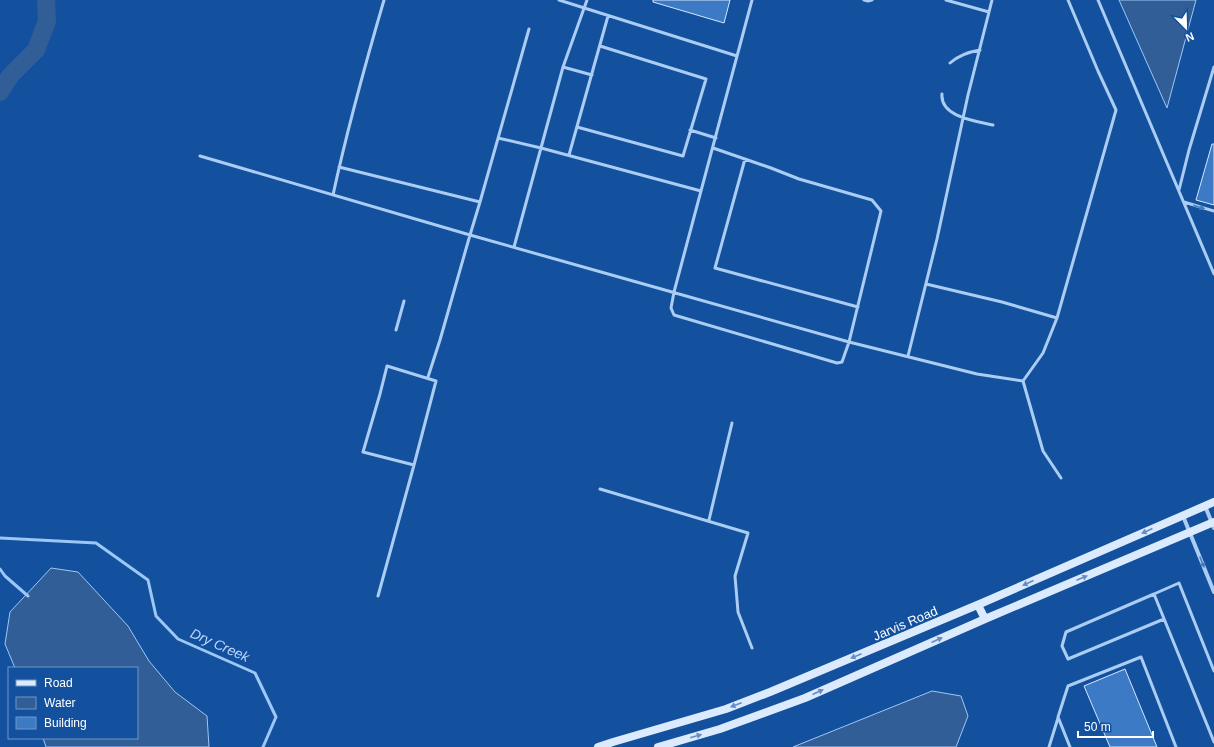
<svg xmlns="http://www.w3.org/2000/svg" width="1214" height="747" font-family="Arial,sans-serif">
	<rect width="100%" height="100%" fill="#13519f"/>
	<path fill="#325e98" stroke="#9dc7f7" d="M1119,0h77l-29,108z
		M51,568l27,4 50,54 21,35 26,31 32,24 2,31h-163l-3,-9h94v-70h-122l-10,-24 5,-32z
		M932,691l29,5 7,20 -12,31h-163z"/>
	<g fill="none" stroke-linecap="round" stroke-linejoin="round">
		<path stroke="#9dc7f7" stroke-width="3" d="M0,538l96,5 52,37 8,36 22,23 77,34 21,44 -13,30
			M0,569l5,7 23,20"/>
		<path stroke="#325e98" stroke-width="18" d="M0,92l10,-16 26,-26 11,-29 -1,-21"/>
	</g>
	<path fill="#3c7ac6" stroke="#d4e7fe" d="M653,0h77l-6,23 -71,-21z
		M1212,144h2v61l-18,-5z
		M1125,669l32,78h-47l-26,-61z"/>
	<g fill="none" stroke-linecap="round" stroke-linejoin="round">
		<path stroke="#abcdf4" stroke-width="3" d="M559,0l178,56
			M864,0l4,1 4,-1
			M946,0l43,12 3,-12
			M1098,0l116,274
			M950,63c9,-8 18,-11 30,-13
			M563,67l29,8
			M942,94c-2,23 34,27 51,31
			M577,127l106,29 23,-77 -106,-33
			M690,130l26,8
			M498,138l43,10 160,43
			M713,148l58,20 28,11 73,21 9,11 -32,131 128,32 46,7 20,70 18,27
			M569,155l39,-139
			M200,156l270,79 -30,105 -12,37
			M745,159l-30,109 143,39
			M339,167l141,35 -10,33c126,36 253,71 379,107l-7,20 -5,1 -163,-48 -3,-7 3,-16 78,-292
			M1179,190l10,-40 25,-83
			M333,195c14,-65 32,-130 51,-195
			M480,202l49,-173
			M1184,202l30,9
			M514,247l49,-180 24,-67
			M926,284l76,18 55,16
			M396,330l8,-29
			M908,356l29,-117 31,-144 21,-83
			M1023,381l20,-28 14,-35 59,-208 -18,-39 -30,-71
			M600,489l148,44 -13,43 3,36 14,36
			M709,520l23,-97
			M1154,594l-88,38 -4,14 6,13 96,-40
			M378,596l36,-131 22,-84 -49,-15 -7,28 -17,58 51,13
			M1214,671l-35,-88 -25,11 60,148
			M1049,747l9,-29
			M1070,747l-12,-30 10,-31 73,-29 35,90"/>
		<path stroke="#abcdf4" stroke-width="4" d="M1205,506l9,22
			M1183,516l31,76"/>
		<path stroke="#dbeafd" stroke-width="8" d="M978,605l7,14
			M598,747l15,-5 113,-33 44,-17 212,-89 232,-101
			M658,747l62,-18 85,-31 180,-79 229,-97"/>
	</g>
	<defs><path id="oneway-solid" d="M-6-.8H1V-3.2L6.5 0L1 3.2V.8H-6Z"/></defs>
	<g fill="#487cbd">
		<use href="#oneway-solid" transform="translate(1199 207) rotate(16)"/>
		<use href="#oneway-solid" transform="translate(1202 562) rotate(68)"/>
	</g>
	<g fill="#638ec5">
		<use href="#oneway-solid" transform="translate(1147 531) rotate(156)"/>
		<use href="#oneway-solid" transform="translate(1082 578) rotate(-23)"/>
		<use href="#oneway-solid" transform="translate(1028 583) rotate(156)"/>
		<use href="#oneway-solid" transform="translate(937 640) rotate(-24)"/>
		<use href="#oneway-solid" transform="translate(856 656) rotate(157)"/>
		<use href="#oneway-solid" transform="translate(818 692) rotate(-24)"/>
		<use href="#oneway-solid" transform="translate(736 705) rotate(159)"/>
		<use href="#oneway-solid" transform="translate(696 736) rotate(-16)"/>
	</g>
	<g text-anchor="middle" stroke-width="4" stroke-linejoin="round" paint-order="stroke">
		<g font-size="13" fill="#fff" stroke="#13519f">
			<text transform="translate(905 623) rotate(-23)" y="5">Jarvis Road</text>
		</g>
		<g font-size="14" font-style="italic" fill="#b8d7fa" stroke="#13519f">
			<text transform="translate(220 645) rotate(24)" y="5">Dry Creek</text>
		</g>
	</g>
	<rect x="8" y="667" width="130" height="72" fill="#13519f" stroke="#7197c5"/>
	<rect x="16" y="680" width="20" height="6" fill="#dbeafd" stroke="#7197c5"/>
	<text x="44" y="687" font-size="12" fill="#ffffff">Road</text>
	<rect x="16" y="697" width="20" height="12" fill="#325e98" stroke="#7197c5"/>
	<text x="44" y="707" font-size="12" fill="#ffffff">Water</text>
	<rect x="16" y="717" width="20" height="12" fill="#3c7ac6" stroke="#7197c5"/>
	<text x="44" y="727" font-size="12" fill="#ffffff">Building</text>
	<g transform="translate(1186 28) rotate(157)" stroke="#13519f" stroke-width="3" paint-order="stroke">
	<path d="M0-3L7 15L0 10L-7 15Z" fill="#ffffff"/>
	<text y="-6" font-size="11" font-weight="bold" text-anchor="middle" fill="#ffffff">N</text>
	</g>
	<path d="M1078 731v6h75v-6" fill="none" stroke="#ffffff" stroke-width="2"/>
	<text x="1084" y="731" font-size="12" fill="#ffffff" stroke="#13519f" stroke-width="3" paint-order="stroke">50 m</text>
</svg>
